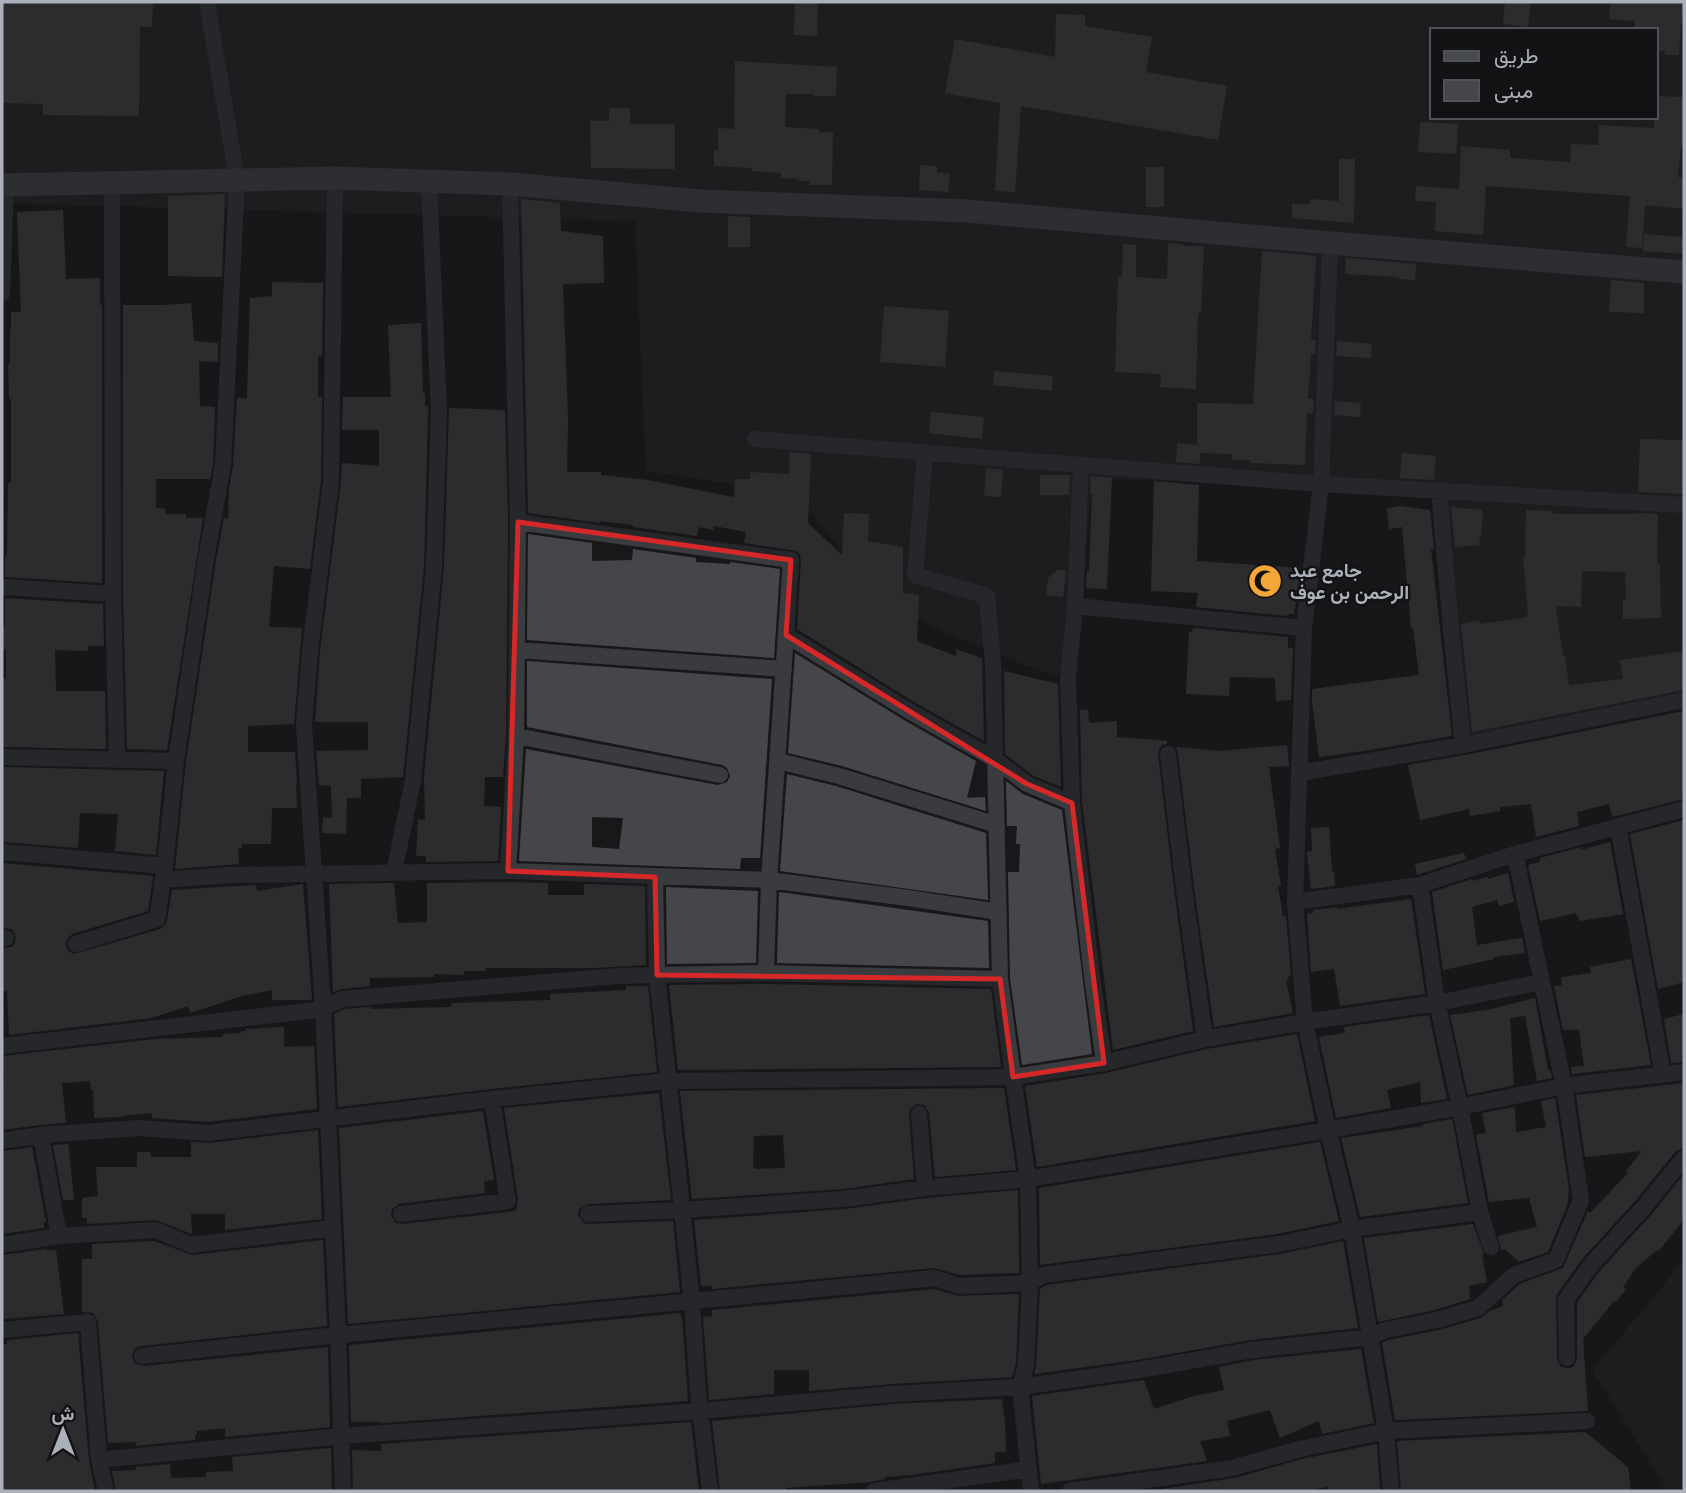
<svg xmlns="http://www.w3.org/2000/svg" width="1686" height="1493" font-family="'PT Sans',Vazirmatn,sans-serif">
	<rect width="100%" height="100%" fill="#18181a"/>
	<path fill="#242427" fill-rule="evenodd" d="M2,2h1682v697l-221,46 -24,-254 -118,-7 -229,-5 -11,136 -23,63 -98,-39 -63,-30 -64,-69 -38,-47 -149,-22 -11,-250 -633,-18zM1432,30h224v87h-224z
		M1684,1257v234h-16l-76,-121 68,-80z"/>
	<path fill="#45464a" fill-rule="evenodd" d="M2,2h151l-1,25h-12l-1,89 -96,-1v-11l-41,-1z
		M795,2h23l-1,34 -23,-1z
		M1505,2h26l-3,25 -25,-3z
		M1610,2h74v21h-3l-2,32h-14v-4h-9v-21h-21v-9l-26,-2z
		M1056,14l29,1v11l67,11 -6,35 81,14 -9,54 -197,-34 -6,86 -20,-1 5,-88 -55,-10 10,-54 100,18z
		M735,61l102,6 -1,29h-22l-1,-2h-27l-1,33 34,2v3h14l-1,53h-22v-4h-11v-2l-18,-1v-5l-29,-2v-3l-38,-2v-16h4v-22l16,1z
		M1656,96l28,1v49h-3l-3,31 6,1v31l-39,-4 -3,43 -16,-1 4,-51 -144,-10 -3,49 -48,-4 1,-29 -21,-1 1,-15 43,3 2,-43 49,4v8l60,4 1,-18 27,1 1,-20 55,3v-11h2z
		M609,108h21v16h45v45l-84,-1 -1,-47h19z
		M1420,122l38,2 -2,30 -38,-2z
		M1339,159h16l-1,64 -62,-5v-14h18v-5l29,2z
		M920,165l17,1v6l13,2 -2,18 -29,-2z
		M1146,167h18v40h-18z
		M225,194l-3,83 -54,-1v-80z
		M521,199l39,4 1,28 42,5 1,47 -41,1 5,135 -1,53h34v3l46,5 87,17 1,-18h15v-7l39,2 1,-22 21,2 -3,69 34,32 2,-42 25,1 -1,27 35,6v46l16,2 -2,46 39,15v-7l26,9 2,83 -70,-39 -117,-73 4,-68 -1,-6 -3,-4 -53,-8 2,-11 -32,-6 -1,4 -14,-3 -2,9 -64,-9v-2l-33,-4v2l-72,-10z
		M63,210l3,69 34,-1v27h2v278l-97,-6v-21h2l1,-73h3v-84h-2l-1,-35h2v-35h1v-17h10l-4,-100z
		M728,216l22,1v30h-22z
		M1644,234l40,3v17l-41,-3z
		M1168,243l15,1v2h21l-3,67h-3l-2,76 -36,-2 1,-13 -46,-2 3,-95h4l1,-33 13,1v32l31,2z
		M1262,251l54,5 -5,84h5l-1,14h-4l-3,45h6l-1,14h-6l-2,52 -55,-2v-3h-18v-6l-32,-1v11l-24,-2 1,-19 20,2v-42l56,1z
		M1346,258l70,6 -1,16 -16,-1v-2l-54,-3z
		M1611,280l33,3v30l-35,-1z
		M272,282l51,1 -1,73h-4v41h4l-1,83 -11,89 -36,-3 -5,61 33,1 -8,96 -46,2v26h47l2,32 -1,-1 1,25h-25l-1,36h-29v4h-4l1,16 -64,5 11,-107 30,-201 8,-43 4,1 1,-30 4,-23 4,-68h10l3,-100 22,-2z
		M191,303l3,38 24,2v19l-19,-1 1,45 15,1 -2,57 -3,15h-54v29l9,1v5h21v4h17l-36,232 -40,-1 -4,-155v-289h42z
		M884,306l65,5 -4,56 -65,-5z
		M421,323l2,70h2v13h3v6l-4,154 -21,211 -42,2v19h-14l-1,36 -24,-1 1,-16 9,1 -1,-32 -12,-1 -3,-34 52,-1v-28h-53l5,-70 21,-170 1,-19 37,3v-36h-37l1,-33h48l-3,-72z
		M1337,341l35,3 -1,14 -35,-2z
		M994,371l59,5 -1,15 -59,-6z
		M1335,401l26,2 -1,14 -26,-2z
		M449,408l56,2 3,112 -2,214 -3,41h-18l-1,29 17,1 -3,54 -72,1v-6h-10l2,-37 7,1 -1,-43 20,-209z
		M931,412l53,5 -2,22 -53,-6z
		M1640,439l44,1v54l-46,-2z
		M1402,453l34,3 -2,24 -34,-2z
		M986,468l17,2 -2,27 -17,-1z
		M1040,475h30l-1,20h-29z
		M1091,476l21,2 -5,111 -21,-1 1,-17h2l3,-77h-2z
		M1154,481l45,4 -2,76 104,7 -7,46h-6v2l-92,-9 2,-14 -47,-2z
		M1400,506l30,4 4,39h-3l21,187 -82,14 -51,7 -7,-56v-12l107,-14 -6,-47h-2l-9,-101 -13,2 -2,-21z
		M1451,507l31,3 1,8 -4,27 -24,2z
		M1526,510l27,1v3h85v-1l20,1 -1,50h3l1,54 -38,1v-19l3,-1 -1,-27 -43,-1 -1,36 -25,-1 5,38 2,12h2l4,29 54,-6 -3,-19 64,-9v39l-212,42 -11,-108 18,-3 1,3 47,-7v-3l1,-1 -5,-55h2z
		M528,534l64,9v18l40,-1 1,-11 63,9v4l34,2v-2l50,7 -6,89 -247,-18z
		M1058,570h8l-3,27 -17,-2 2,-17z
		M5,598l98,6 1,42h-16v5l-33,-1 1,41h49l1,58 -104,-2v-69l4,1v-30h-4l1,-22h2z
		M1193,628l95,9v11h5l-2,52 -15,1 -1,-23 -45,-1 -1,19 -43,-2 3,-62h3z
		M795,653l109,67 72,41 -9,37 18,-1 1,14 -144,-45 -54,-13z
		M527,661l245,18 -12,179h-19l-1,11 -221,-8 7,-112 192,36 9,-3 3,-6 -3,-8 -5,-3 -195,-38zM592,817l31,1 -4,31 -27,-2z
		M1004,671l54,13 3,103 -29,-12 -27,-21z
		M1080,710h8l1,13 28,-2v16l50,4v3l-5,1 -3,4 -1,6 17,142 18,134 -80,19 -31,-248z
		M1684,711v88l-72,18 -3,-13 -32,8 2,14 -43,11 -5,-33 -31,3v4l-30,5 -1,-7 -49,11 -12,-55 57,-10z
		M1287,745l2,21 -20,1 11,81 -5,1 6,37 -3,1 5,29h3l5,59 -3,1 1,4 -3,1 7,32 -79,14 -19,-132 -17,-142 -2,-6 43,4z
		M2,767l162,4 -8,84 -41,-4 3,-37 -38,-1 -2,35 -76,-6z
		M787,774l49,12 150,47 2,67 -208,-29z
		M1006,781l17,13 39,16 30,244 -70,11 -12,-87 -2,-106h11l1,-28h-4l1,-18h-10z
		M1684,820v162l-26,7 -28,-155z
		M1329,827l3,45 2,-1 1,15 -24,3 -4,-36v-1l5,-1 -1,-23z
		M1610,842l13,72 -43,7 -4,-8 -36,8 -12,-56 12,-3v-4l41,-11v3z
		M1464,853l2,6 -49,16 -2,-11z
		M2,863l151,13 -5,35 -76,23 -6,7v5l2,5 6,3 86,-25 4,-3 3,-5 5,-31 84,-5 1,6 46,-7 9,116h-40v-10l-30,6 -52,17 -2,-7 -36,12 -143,17 -2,-44h-5v-43l10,-1 3,-4 1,-6 -4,-8 -10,-1z
		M1508,873l6,29 -15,4 -2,-6 -25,7 5,38 45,-7 3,15 -31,4v2l-51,11 -11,-78 40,-13 1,2 14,-4 1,2z
		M508,882l40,1v12h36v-11l61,2 1,79 -52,3h-108v3h-22v4l-30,-1v3l-64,1v8l-28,3 -9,3 -4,-108 65,-1 4,40 29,-1v-39z
		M666,887l92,4 -2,72 -89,1z
		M779,892l209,29 1,47 -212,-5z
		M1411,899l14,95 -85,12 -6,-37 -23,3 -4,-58 6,-1v-3l24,-3v2z
		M1631,959l20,106 -79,9 -1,-7 13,-1 -5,-36h-16l-9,-44 8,-1 -1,-8 30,-4 -1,-6z
		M766,984l225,5 10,78 -323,3 -9,-85z
		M626,986h22l9,86 -166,17 -153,18 -4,-93 11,-5 25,-2v2l81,-2v-4l99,-3v-6l76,-4z
		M1535,998l13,72h2l2,8 -15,3 -12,-65 -15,2 4,67 -46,10 -18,-80 37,-5z
		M1684,1014v48l-13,1 -7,-44z
		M1429,1015l18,84 -26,4 -1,-21 -33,8 4,18 -55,10 -17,-81 26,-4 -1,-6z
		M284,1027v20l30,-1 3,63 -109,13 -56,-4v-5l-31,3v1l-27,1 -1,-28h-2l-1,-9 -28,2 4,40 -26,2 -38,5v-49h2l-1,-25 152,-17 68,-2 -1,-3 19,-1v-2h5v-2z
		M1297,1034l18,87 -278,46 -12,-81 81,-13 101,-24z
		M1684,1083v65l-8,3 -40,49 -53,58 -26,36 -1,5 1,60 4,8 7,1 5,-1 4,-8v-56l22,-31 53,-58 32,-40v45l-25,32 -2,-1 -21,18 -13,19 3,2 -10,13 -2,-1 -31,38 5,72 -193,9 -13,-77 6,-3 51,-10 42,-12 9,-7 13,-5 -1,-6 18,-16 43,-16 25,-57 2,2 38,-40 -2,-2 16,-20 -57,6 -9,-62z
		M1004,1088l12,82 -81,7 -6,-65 -5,-7 -7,-1 -7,5 -1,6 5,64 -71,10 -151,10 -12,-108zM783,1135l2,33 -30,1v-2h-2l1,-31z
		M659,1093l12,107 -83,4 -9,5 -1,6 5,8 5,1 85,-3 7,71 -332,32 -9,-196 144,-17 11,69 -10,1 1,12 -86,11 -7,5 -1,7 5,7 6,1 114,-13 2,-12 -14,-91z
		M1555,1098l14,91 -2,17 -19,46 -29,10 -14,-13 -4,1 -3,-14 39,-9 -8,-29 -40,4 -13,-67 10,-2 -4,-20 33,-6 1,25 30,-5 -5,-26z
		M1452,1119l16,84 -108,14 -19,-79 82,-12v-2z
		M318,1130l4,89 -97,11v-16h-34l1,20 -36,-14 -69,4v-6h-5v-20l16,-2 -2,-29h41v-15h14v5h40v-15l18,1z
		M1320,1142l19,79 -62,13 -237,31 -1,-77z
		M68,1144l1,7 5,49h-11l-10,-55z
		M32,1147l14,75h-2v6l-42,6v-83z
		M1018,1190l1,83 -59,2 -26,-7 -222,21v-3h-11l-7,-66 151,-11 81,-11z
		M1473,1224l11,30 -2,1 5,27 -18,4 1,13 -35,11 -57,12 -14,-84z
		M323,1240l4,86 -186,20 -6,2 -3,8 2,7 9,3 185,-19 2,80 -105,10v-9l-28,3v4h-2v5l-59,6v-4l-28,1 -10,-122 -5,-8 -11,-1v-53h10v-15l62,-3 38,14z
		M1343,1241l15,87 -108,12 -113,20 -103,14 2,-8 4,-77 7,-4 233,-31z
		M46,1249v1h10l8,64 -62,5v-64z
		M934,1289l25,7 60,-2 -3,69 -4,14 -120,7 -83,7v-21h-35v24l-65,6 -6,-83 9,-1v-6z
		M681,1313v4h1l6,84 -307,22v-1h-30l-2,-77z
		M78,1333l11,128 6,30h-93v-147h5v-4z
		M1361,1349l13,74 -52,11 -3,-13 -39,17 -10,-28 -43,11 3,15 -30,5 7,20 -166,23 -9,-88 112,-16 10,29 40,-13 30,-6 -5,-23 34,-7z
		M1002,1399l3,24 1,29h-11v11l-84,12 -26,2v2l-15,3 -84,6v3h-66l-8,-70 182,-17z
		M691,1422l8,69h-346l-1,-41 29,1v-7z
		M1585,1432l43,35 3,24h-162v-1l-68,1 -4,-50z
		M1377,1444l3,47h-51l-1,-4 -23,4h-69v-2l-42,2h-39v-1l80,-12 67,-19z
		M331,1448l1,43h-216l-4,-20 24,-1v-3l34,-3 1,14 35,-1v-5l27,-1 -1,-14z"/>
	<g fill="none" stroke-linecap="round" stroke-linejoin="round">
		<path stroke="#393b3f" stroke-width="16" d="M335,178l-4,303 -21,170 -6,74 19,282 15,328 5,156
			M112,182l1,412 4,166
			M1330,243l-9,241 -17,144 -9,274 10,120 23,108 24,99 34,202 5,60
			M2,294l4,-109
			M755,439l566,45 363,21
			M925,453l-10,122 72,21 6,68 7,315 13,98 15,102 2,104 -4,82 -6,22 11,104
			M1081,465l-6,141 -7,71 4,126 20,173 12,87
			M1439,490l13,150 11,105
			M518,522l273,38 -22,320 -3,93
			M2,587l111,7
			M1075,606l229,22
			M786,635l123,76 87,49 31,24 45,19
			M517,650l267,19
			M516,736l204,39
			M1168,754l17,142 20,143
			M2,757l174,4
			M778,761l61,15 158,49
			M1299,773l164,-28 221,-45
			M1618,826l45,249
			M2,852l163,14
			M508,871l8,-135 2,-214 -8,-338
			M394,872l19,-92 21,-213 5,-155 -10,-230
			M655,877l2,98 35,327 6,91 12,98
			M163,880l66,-5 279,-4 261,9 139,18 91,14
			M1420,885l17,118 23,104 20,105 11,35
			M1295,902l125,-17 95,-31 169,-45
			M2,938h4
			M76,944l81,-25 8,-53 11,-105 30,-202 17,-94 14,-286 -30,-177
			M2,1046l314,-36 27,-11 275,-23 39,-1 109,-2 234,6
			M919,1114l6,74
			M41,1135l18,101
			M2,1141l39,-6 97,-7 70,5 284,-34 177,-18 344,-4 91,-14 101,-24 100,-17 132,-19 105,-21
			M401,1214l107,-13 -16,-102
			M588,1214l94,-4 162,-11 81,-11 103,-9 300,-49 132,-23 104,-21 120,-14
			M2,1245l57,-9 97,-6 35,15 142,-17
			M2,1330l86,-8 11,138 7,31
			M142,1356l196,-21 597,-57 24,8 71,-3 13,-8 236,-31 73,-15 128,-17
			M1567,1358l-1,-58 25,-35 53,-58 40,-49
			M99,1460l243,-24 359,-25 192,-17 127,-7 119,-17 113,-20 119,-13 14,-7 52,-10 41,-12 36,-33 42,-15 25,-60 -17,-114 -49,-232
			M874,1491l155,-22
			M1070,1491l162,-23 68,-19 86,-18 201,-10"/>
		<path stroke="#474a4f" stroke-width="23" d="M2,185l333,-7 175,6 191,17 266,10 363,32 354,29"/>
	</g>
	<path d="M0 0H1686V1493H0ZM518,522l273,38 -5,75 241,149 45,19 32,260 -91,14 -13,-98 -343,-4 -2,-98 -147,-6z" fill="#18181a" fill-opacity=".55" fill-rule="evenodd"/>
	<path fill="none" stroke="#d62828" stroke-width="5" stroke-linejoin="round" d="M518,522l273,38 -5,75 241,149 45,19 32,260 -91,14 -13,-98 -343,-4 -2,-98 -147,-6z"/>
	<defs>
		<g id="mosque-disc" transform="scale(1.75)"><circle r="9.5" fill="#f2a738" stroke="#131315"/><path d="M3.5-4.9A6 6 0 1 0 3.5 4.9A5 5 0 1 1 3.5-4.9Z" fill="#111"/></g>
	</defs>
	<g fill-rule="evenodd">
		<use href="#mosque-disc" x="1265" y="581"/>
	</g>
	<g text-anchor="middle" stroke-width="5" stroke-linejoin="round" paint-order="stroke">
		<g font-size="19" font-weight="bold" fill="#abb0ba" stroke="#131315" text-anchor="start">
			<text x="1290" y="577">جامع عبد<tspan x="1290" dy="22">الرحمن بن عوف</tspan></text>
		</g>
	</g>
	<rect width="1686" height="1493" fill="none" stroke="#abb0ba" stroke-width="7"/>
	<rect x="1430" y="28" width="228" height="91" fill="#131315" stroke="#505257" stroke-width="2"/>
	<rect x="1444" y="51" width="35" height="10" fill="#474a4f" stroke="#505257" stroke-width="2"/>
	<text x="1494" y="63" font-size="21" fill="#abb0ba">طريق</text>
	<rect x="1444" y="80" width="35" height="21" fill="#45464a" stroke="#505257" stroke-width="2"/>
	<text x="1494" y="98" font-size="21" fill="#abb0ba">مبنى</text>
	<g transform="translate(63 1430)" stroke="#131315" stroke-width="5" paint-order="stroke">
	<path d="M0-5L12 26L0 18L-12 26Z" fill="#abb0ba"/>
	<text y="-10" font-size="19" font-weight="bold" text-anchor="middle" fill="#abb0ba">ش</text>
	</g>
</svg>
